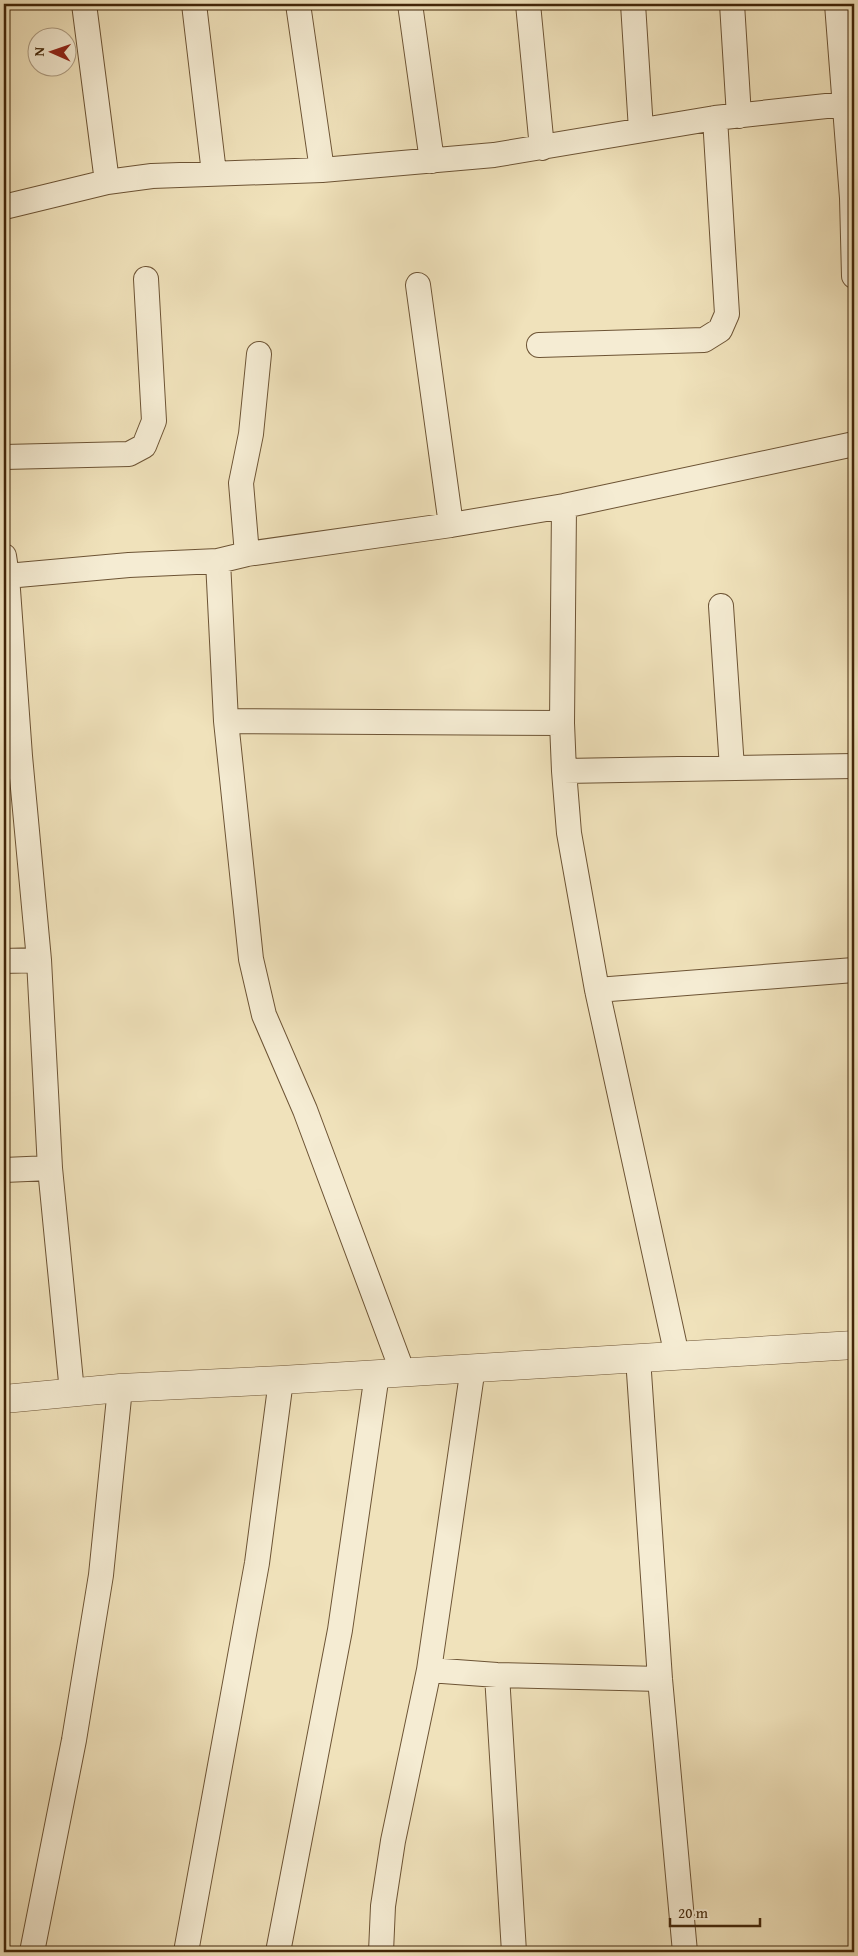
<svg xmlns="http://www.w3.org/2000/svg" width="858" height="1956" font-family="'Gentium Book Plus',serif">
	<rect width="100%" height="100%" fill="#f0e2bb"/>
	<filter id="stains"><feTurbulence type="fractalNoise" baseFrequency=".004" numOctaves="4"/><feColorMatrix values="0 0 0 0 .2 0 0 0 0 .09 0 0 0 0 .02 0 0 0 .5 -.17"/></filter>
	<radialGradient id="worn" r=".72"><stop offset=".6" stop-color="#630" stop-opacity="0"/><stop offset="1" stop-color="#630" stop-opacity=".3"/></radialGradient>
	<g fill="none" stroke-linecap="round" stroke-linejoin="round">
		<g stroke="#6d5435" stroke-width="26">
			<path id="minor" d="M84,4l23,178
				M194,4l20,169
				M298,4l24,166
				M410,4l22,157
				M528,4l14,144
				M633,4l8,126
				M732,4l7,112
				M837,4l15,194 2,78
				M4,207l103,-25 45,-6 170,-6 172,-15 221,-37 130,-14
				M418,285l33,240
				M539,345l165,-5 16,-10 7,-16 -12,-196
				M4,457l125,-3 15,-8 10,-25 -8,-142
				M564,506l-2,217 2,48 5,62 28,157 80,366
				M247,554l-6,-71 10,-49 8,-80
				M4,556l3,20 13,180 19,204 11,208 22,224
				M218,561l8,160 25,238 13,56 41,95 98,263
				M7,576l122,-11 89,-4 29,-7 204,-29 113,-19 290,-62
				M721,606l11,162
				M226,721l336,2
				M564,771l290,-5
				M4,961l35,-1
				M597,990l257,-20
				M4,1170l46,-2
				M638,1358l22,321 25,273
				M429,1670l68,5 163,4
				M497,1675l17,277
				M32,1952l42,-212 27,-165 19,-187
				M186,1952l71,-389 24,-183
				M278,1952l62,-322 37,-256
				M381,1952l2,-46 10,-65 36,-171 44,-303"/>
		</g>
		<g stroke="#6d5435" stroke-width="29">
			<path id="tertiary" d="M4,1399l116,-11 161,-8 573,-35"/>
		</g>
		<use href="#minor" stroke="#f5ecd3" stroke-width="24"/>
		<use href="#tertiary" stroke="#f5ecd3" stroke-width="28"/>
	</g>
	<rect width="858" height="1956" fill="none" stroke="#f0e2bb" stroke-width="20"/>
	<rect x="5" y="5" width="848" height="1946" fill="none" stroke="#412508" stroke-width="2.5"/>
	<rect x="10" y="10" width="838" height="1936" fill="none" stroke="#412508"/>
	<g transform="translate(52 52) rotate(272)"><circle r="24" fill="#f5ecd3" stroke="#ad9c82"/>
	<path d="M0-4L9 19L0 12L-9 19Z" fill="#8f2418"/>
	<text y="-8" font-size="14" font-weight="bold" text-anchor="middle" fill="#412508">N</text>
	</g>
	<path d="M670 1918v8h90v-8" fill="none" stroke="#412508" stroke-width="2.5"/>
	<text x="678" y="1918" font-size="15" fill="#412508" stroke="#f5ecd3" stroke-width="4" paint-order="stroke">20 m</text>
	<rect width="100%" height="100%" filter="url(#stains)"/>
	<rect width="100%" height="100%" fill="url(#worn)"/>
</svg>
